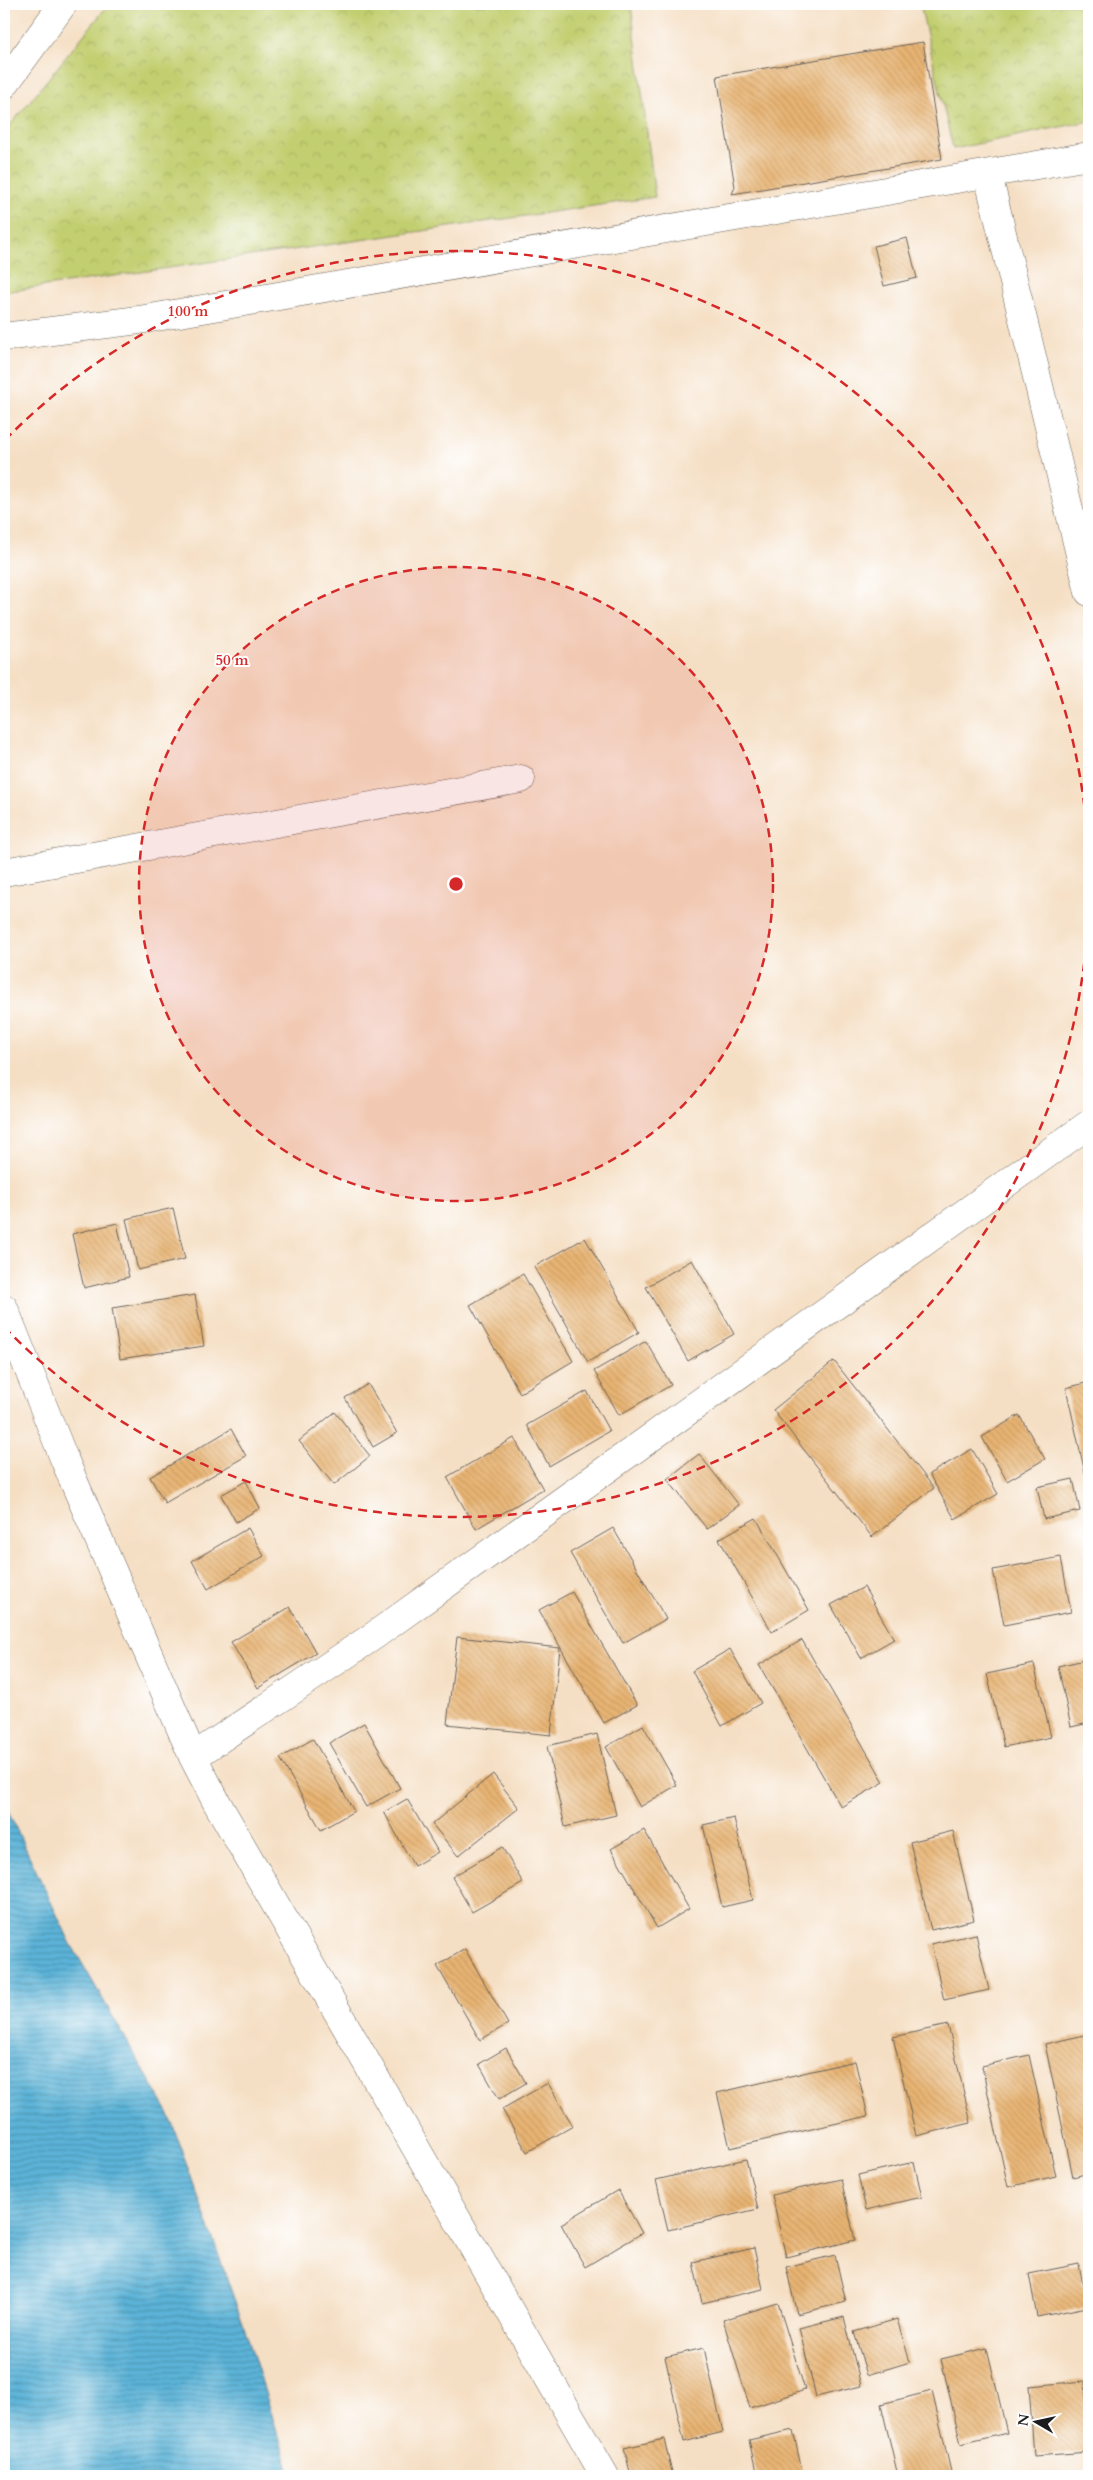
<svg xmlns="http://www.w3.org/2000/svg" width="1093" height="2480" font-family="Cardo,serif">
	<defs>
		<pattern id="park-crowns" width="20" height="18" patternUnits="userSpaceOnUse" patternTransform="scale(1.25)"><rect width="20" height="18" fill="#c2cf70"/><path d="M2 6a3 3 0 1 1 6 0M12 15a3 3 0 1 1 6 0" fill="none" stroke="#a6b160"/></pattern>
		<pattern id="water-rules" width="6" height="5" patternUnits="userSpaceOnUse" patternTransform="scale(1.25)"><rect width="6" height="5" fill="#5bb3d8"/><path d="M0 2.5h6" fill="none" stroke="#4a91ae"/></pattern>
		<pattern id="building-back-hatch" width="6" height="6" patternUnits="userSpaceOnUse" patternTransform="scale(1.25)"><rect width="6" height="6" fill="#e8b473"/><path d="M-1 5l2 2M0 0l6 6M5-1l2 2" fill="none" stroke="#c69a63"/></pattern>
	</defs>
	<rect width="100%" height="100%" fill="#fff"/>
	<filter id="ink" filterUnits="userSpaceOnUse"><feTurbulence type="fractalNoise" baseFrequency=".02" numOctaves="2"/><feDisplacementMap in="SourceGraphic" scale="10" xChannelSelector="R" yChannelSelector="G"/><feConvolveMatrix kernelMatrix="1 2 1 2 8 2 1 2 1" color-interpolation-filters="sRGB"/></filter>
	<filter id="wash" filterUnits="userSpaceOnUse"><feTurbulence type="fractalNoise" baseFrequency=".0096" numOctaves="4" result="noise"/><feDisplacementMap in="SourceGraphic" scale="20" xChannelSelector="R" yChannelSelector="G"/><feGaussianBlur stdDeviation="1.12" result="paint"/><feColorMatrix in="noise" values="0 0 0 0 0 0 0 0 0 0 0 0 0 0 0 0 0 1.4 0 .05"/><feComposite in="paint" operator="in"/></filter>
	<g filter="url(#wash)">
		<rect width="100%" height="100%" fill="#f5dfc4"/>
		<path fill="url(#park-crowns)" stroke="#6f7646" d="M109,4h522l24,193 -651,95v-159z
			M920,4h169v117l-136,28z"/>
		<path fill="url(#water-rules)" stroke="#3c687a" d="M4,1803l67,141 98,170 80,227 42,135h-287z"/>
		<g id="blocks">
			<path fill="url(#building-back-hatch)" d="M923,42l19,117 -210,35 3,-7 -18,-111z
				M907,238l10,40 -33,8 -10,-40z
				M173,1208l12,51 -47,11 -12,-51z
				M117,1223l12,54 -45,11 -12,-54z
				M585,1238l54,94 -51,30 -54,-95z
				M692,1260l42,74 -46,27 -42,-74z
				M523,1274l50,87 -53,32 -50,-88z
				M195,1295l9,51 -84,13 -8,-51z
				M646,1341l25,44 -52,30 -25,-44z
				M834,1361l100,127 -62,49 -99,-127z
				M1089,1382v90l-4,1 -19,-85z
				M368,1384l29,49 -24,14 -28,-49z
				M587,1391l22,40 -60,35 -22,-41z
				M335,1412l35,44 -36,29 -35,-44z
				M1019,1415l26,44 -38,22 -25,-44z
				M231,1429l15,27 -81,47 -15,-26z
				M514,1438l29,51 -67,40 -29,-52z
				M972,1449l26,45 -43,25 -26,-45z
				M699,1454l40,51 -32,24 -40,-50z
				M1073,1479l7,32 -36,8 -7,-32z
				M246,1481l14,27 -24,14 -15,-27z
				M756,1518l53,92 -37,22 -53,-93z
				M248,1528l16,28 -56,33 -16,-28z
				M613,1528l53,91 -43,24 -53,-90z
				M1061,1557l10,55 -67,13 -11,-55z
				M864,1587l30,52 -33,19 -30,-53z
				M572,1592l65,113 -33,18 -65,-113z
				M290,1607l26,46 -58,35 -27,-46z
				M457,1637l103,11 -9,87 -104,-11z
				M802,1640l82,142 -43,25 -82,-142z
				M730,1649l31,54 -39,23 -30,-55z
				M1089,1659v64l-18,4 -13,-61z
				M1034,1664l17,73 -47,10 -17,-73z
				M364,1723l36,65 -34,19 -37,-64z
				M643,1725l34,60 -37,22 -34,-60z
				M597,1734l19,81 -51,12 -18,-81z
				M313,1739l41,72 -33,19 -41,-72z
				M493,1774l26,34 -61,48 -26,-32z
				M407,1799l31,53 -24,14 -30,-54z
				M734,1818l19,82 -31,7 -19,-82z
				M644,1830l45,79 -32,19 -46,-79z
				M953,1831l21,89 -43,10 -21,-88z
				M502,1847l21,36 -51,29 -20,-35z
				M976,1934l13,56 -45,10 -13,-56z
				M465,1949l43,75 -28,16 -43,-74z
				M948,2025l23,98 -55,13 -23,-99z
				M1089,2034v139l-16,4 -28,-133z
				M506,2048l20,35 -27,16 -20,-35z
				M1029,2055l27,121 -48,11 -26,-121z
				M855,2061l13,55 -138,32 -13,-55z
				M548,2083l25,43 -46,26 -25,-43z
				M746,2159l12,50 -90,21 -12,-50z
				M914,2162l8,35 -56,13 -8,-35z
				M841,2179l14,61 -69,17 -14,-62z
				M618,2190l24,43 -57,34 -24,-43z
				M754,2248l9,41 -61,14 -9,-41z
				M835,2255l11,47 -49,12 -11,-47z
				M1079,2264l8,43 -50,10 -8,-43z
				M778,2303l27,87 -55,18 -27,-88z
				M844,2317l17,69 -45,11 -17,-69z
				M897,2319l13,43 -43,13 -13,-43z
				M704,2348l19,84 -39,10 -19,-85z
				M987,2348l20,85 -46,11 -20,-85z
				M1085,2381l4,71 -55,4 -5,-70z
				M932,2391l20,85h-54l-17,-72z
				M793,2430l10,46h-46l-8,-36z
				M664,2439l9,37h-42l-7,-28z"/>
		</g>
	</g>
	<g filter="url(#ink)">
		<use href="#blocks" fill-opacity="0" stroke="#686057" stroke-width="1"/>
		<g fill="none" stroke-linecap="round" stroke-linejoin="round">
			<g stroke="#686057" stroke-width="29">
				<path id="street" d="M4,85l59,-81
					M988,175l101,417
					M4,337l135,-17 950,-164
					M4,872l517,-93
					M4,1308l61,153 128,296 24,46 388,673
					M193,1757l182,-122 714,-511"/>
			</g>
			<use href="#street" stroke="#fff" stroke-width="28"/>
		</g>
	</g>
	<circle cx="456" cy="884" r="317" fill="#d62828" fill-opacity=".12"/>
	<g fill="none" stroke="#d62828" stroke-width="2.5" stroke-dasharray="9 6">
		<circle cx="456" cy="884" r="317"/>
		<path d="M5 440A633 633 0 1 1 5 1328"/>
	</g>
	<circle cx="456" cy="884" r="8" fill="#d62828" stroke="#fff" stroke-width="2.5"/>
	<g font-size="15" text-anchor="middle" font-weight="bold" fill="#d62828" stroke="#fff" stroke-width="4" stroke-linejoin="round" paint-order="stroke">
		<text x="188" y="316">100 m</text>
		<text x="232" y="665">50 m</text>
	</g>
	<rect width="1093" height="2480" fill="none" stroke="#fff" stroke-width="20"/>
	<g transform="translate(1036 2422) rotate(279)" stroke="#ffffff" stroke-width="4" paint-order="stroke">
	<path d="M0-4L9 19L0 12L-9 19Z" fill="#1c1c1c"/>
	<text y="-8" font-size="14" font-weight="bold" text-anchor="middle" fill="#1c1c1c">N</text>
	</g>
</svg>
